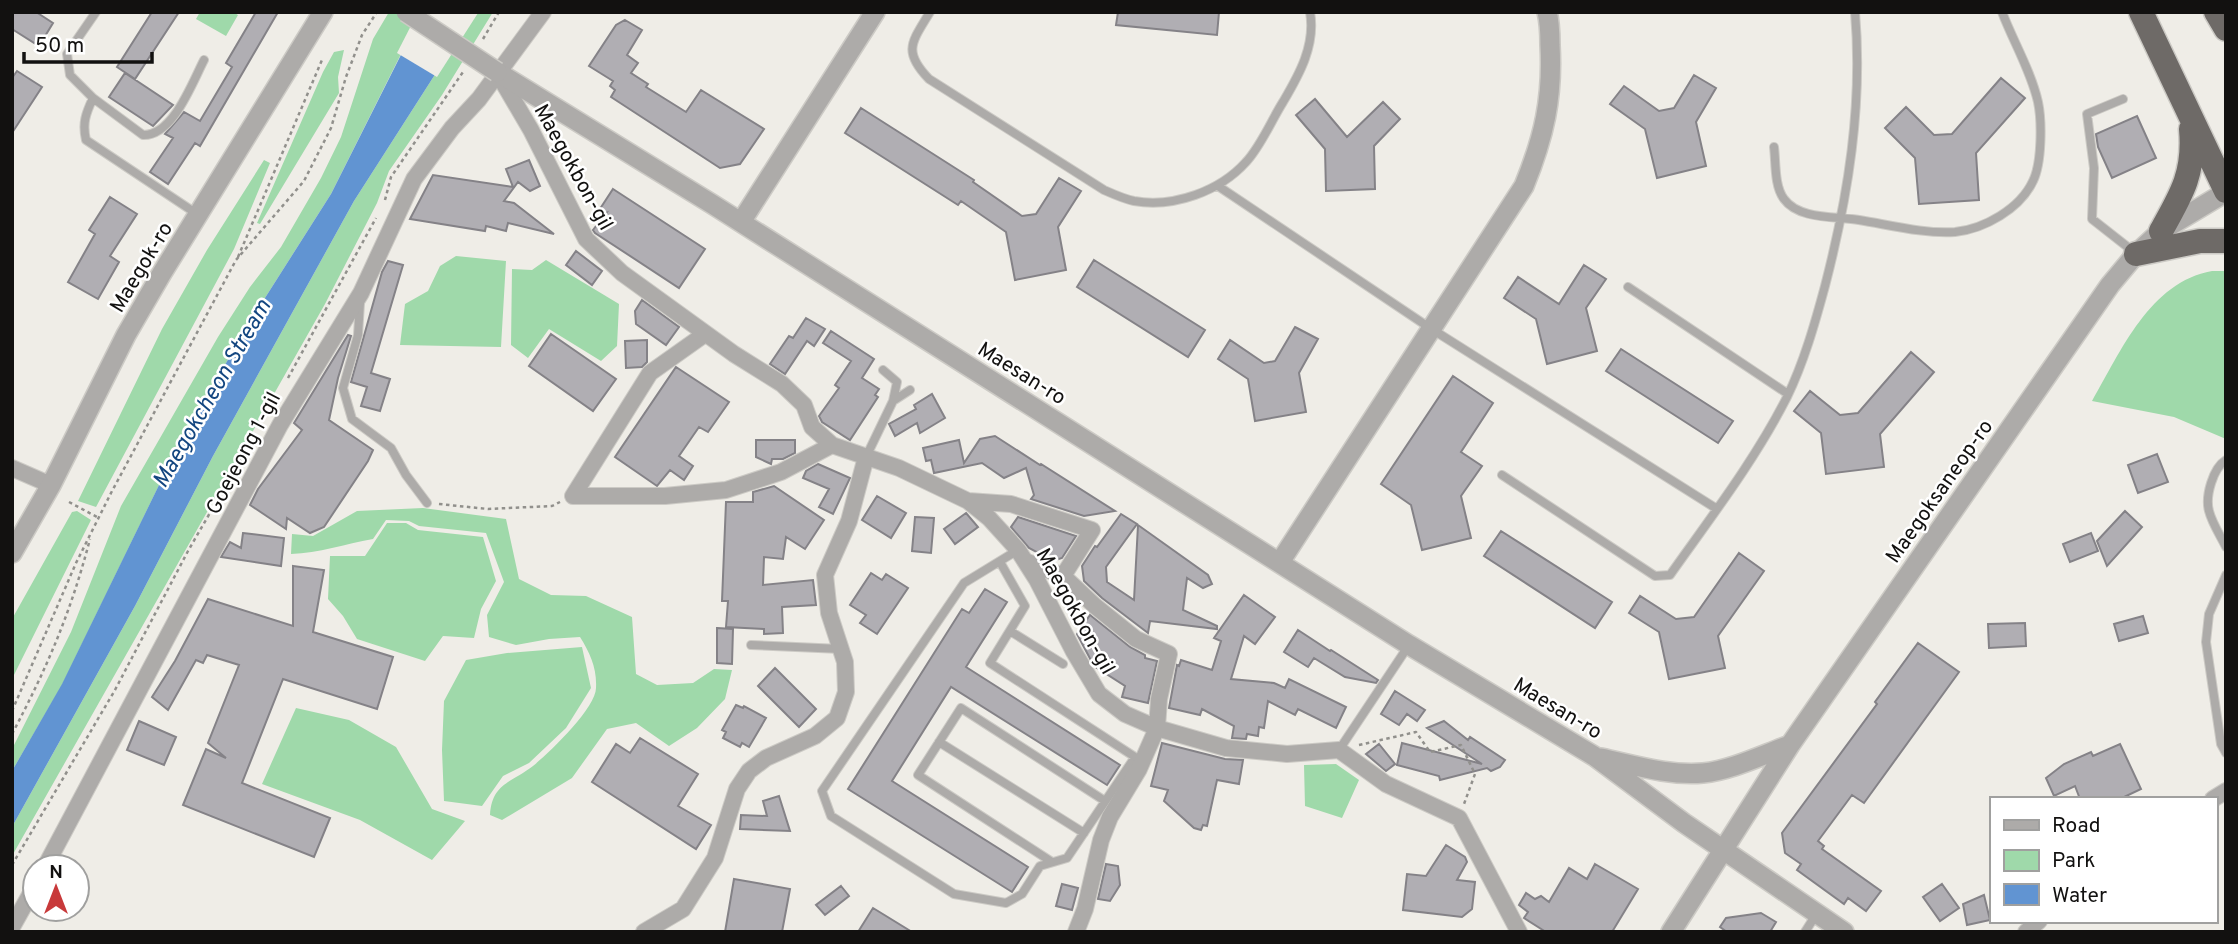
<svg xmlns="http://www.w3.org/2000/svg" width="2238" height="944" font-family="Overpass,sans-serif">
	<rect width="100%" height="100%" fill="#efede7"/>
	<path fill="#9fd9aa" d="M200,12h33l5,3 -12,21 -30,-17z
		M389,12h33l-91,182 -80,126 -72,124 -117,241 -50,86v-22l59,-117 50,-126 97,-169 32,-50 31,-40 40,-69 20,-41 32,-98z
		M475,12h18l-51,83 -53,76 -12,32 -52,101 -313,552v-29l123,-221 78,-150 141,-255z
		M344,50l-6,27 1,16 -79,131 -3,-1 66,-151 11,-20z
		M264,160l6,3 -36,86 -138,258 -18,-6 84,-172 45,-79z
		M456,256l50,5 -5,86 -101,-2 5,-41 23,-13 12,-25z
		M546,260l73,44 -2,42 -16,15 -52,-32 -21,29 -17,-13 1,-76 20,1z
		M2212,271h14v168l-52,-22 -82,-16c29,-50 58,-119 120,-130z
		M423,508l83,11 13,60 32,16 35,1 46,21 4,57 21,11 36,-2 21,-14 18,1 -7,29 -28,29 -28,18 -33,-23 -29,6 -35,49 -70,42 -12,-5c2,-32 21,-32 43,-49 16,-13 63,-58 63,-78 1,-20 -6,-35 -16,-51l-31,2 -33,6 -27,-8 -2,-22 17,-33 -18,-49 -67,-7 -10,-5 -23,-1 -13,19c-28,5 -54,14 -82,15l1,-20 21,2 44,-25z
		M77,511l14,9 -79,159v-60l60,-107z
		M387,523h19l12,7 65,7 13,44 -15,28 -7,29 -31,-2 -18,25 -68,-22 -14,-23 -15,-17 2,-43h35z
		M582,647l9,41 -25,40 -37,35 -26,13 -21,30 -38,-5 -2,-51 2,-49 22,-41 41,-7z
		M296,708l53,12 47,27 36,62 33,12 -33,39 -72,-40 -98,-36z
		M1336,764l23,16 -17,38 -37,-12 -1,-41z"/>
	<path fill="#6194d2" d="M475,12l-121,189 -141,255 -78,150 -123,221v-56l50,-87 117,-240 72,-124 80,-126 91,-181z"/>
	<path fill="#efede7" d="M418,12l60,1 -41,64 -40,-24z"/>
	<path fill="#b0aeb3" stroke="#848287" stroke-width="2" d="M12,12h24l17,11 -14,23 -27,-17z
		M152,12h27l-44,67 -18,-12z
		M256,12h22l-78,134 -5,-3 -27,41 -18,-12 23,-34 -8,-4 19,-22 16,9 32,-54 -6,-4z
		M1118,12h101l-2,23 -101,-10z
		M625,20l17,10 -15,25 11,8 -7,10 17,11 -2,3 40,25 15,-22 63,39 -24,35 -20,4 -109,-71 4,-7 -5,-4 3,-5 -24,-15 27,-41z
		M17,71l25,16 -30,46v-55z
		M125,73l48,32 -20,21 -44,-29z
		M1694,75l22,13 -20,34 10,44 -49,12 -12,-49 -35,-25 14,-18 35,25 15,-3z
		M2001,78l24,20 -49,55 3,47 -60,4 -4,-46 -30,-30 21,-21 28,28 18,-1z
		M1315,99l32,38 36,-35 17,17 -26,27 1,43 -49,2 -1,-42 -29,-34z
		M861,108l113,72 -1,2 49,34 14,-2 23,-36 22,13 -23,36 8,43 -51,10 -9,-48 -45,-31 -3,4 -113,-72z
		M2137,116l19,42 -44,20 -14,-31 -2,-13z
		M529,160l11,26 -10,5 -12,-9 -14,19 10,2 40,31 -46,-11 -2,8 -20,-5 -1,5 -75,-12 23,-44 80,12 -7,-18z
		M613,189l92,60 -26,39 -84,-55 -2,-3 13,-17 -12,5z
		M110,197l27,17 -27,42 9,6 -21,37 -30,-17 27,-48 -6,-4z
		M576,251l26,20 -10,14 -26,-20z
		M1094,260l111,70 -17,27 -111,-70z
		M388,261l15,4 -32,108 19,6 -10,32 -19,-5 6,-19 -16,-5 31,-110z
		M1584,265l22,14 -20,29 11,43 -50,13 -11,-45 -32,-21 14,-21 41,27z
		M642,300l37,27 -13,18 -30,-21 -1,-13z
		M806,318l19,11 -11,17 -7,-5 -22,33 -15,-10 19,-28 4,2z
		M1295,327l23,12 -19,34 7,39 -51,9 -7,-42 -30,-20 12,-19 34,23 11,-2z
		M831,331l43,28 -12,19 17,11 -4,6 3,2 -28,43 -28,-18 -3,-6 20,-28 -4,-3 16,-24 -28,-18z
		M551,334l65,45 -23,32 -64,-45z
		M348,335l3,1 -13,42 -9,42 44,30 -5,11 -44,66 -14,6 -23,-15 -1,11 -36,-24 8,-16 44,-59 -8,-7z
		M647,340v22l-5,5 -16,1 -1,-27z
		M1621,349l112,72 -15,22 -112,-72z
		M1911,352l23,20 -54,62 4,33 -58,7 -5,-41 -27,-22 16,-20 30,24 18,-2z
		M676,367l53,35 -21,30 -9,-5 -20,29 14,10 -9,14 -14,-10 -13,16 -42,-29z
		M1453,376l40,27 -32,49 21,14 -21,30 10,42 -49,12 -11,-45 -30,-21z
		M932,394l13,24 -25,15 -3,-10 -22,13 -6,-12 27,-15 -2,-4z
		M995,436l45,29 1,-1 74,47 -31,5 -53,-17 3,-4 -8,-27 -22,10 -22,-15 -48,10 -3,-13 -5,1 -3,-13 36,-8 5,23 16,-24z
		M756,440h39v13l-12,6h-11l-1,5 -15,-7z
		M2157,454l11,28 -30,11 -10,-28z
		M818,464l32,14 -17,36 -14,-7 10,-18 -26,-11 3,-7z
		M774,486l50,34 -19,29 -19,-12 -3,22 -19,-2 -1,28 50,-5 3,25 -34,2 1,26 -19,1v-5l-38,-2 2,-26h-6l4,-99h27v-10z
		M877,496l29,17 -15,25 -29,-18z
		M2125,511l17,16 -35,39 -10,-25z
		M966,513l12,14 -23,17 -11,-15z
		M1121,514l16,10 -31,43 1,15 27,18 4,-75 70,50 4,9 -9,4 -16,-10 -4,32 34,16v3l-67,-8 -2,12 -46,-35 -18,-17 -2,-15 13,-20 2,1z
		M915,517l19,1 -3,35 -19,-2z
		M1018,517l58,19 -14,22 -9,3 -24,-13 -18,-21z
		M1501,531l111,71 -17,26 -111,-72z
		M243,533l41,5 -3,28 -60,-9 9,-15 11,6z
		M2091,533l7,18 -28,11 -7,-18z
		M1739,553l25,18 -46,65 7,32 -56,11 -10,-47 -30,-19 11,-17 36,23 18,-2z
		M293,566l31,4 -11,62 80,25 -16,52 -94,-30 -41,104 88,35 -16,39 -131,-52 23,-56 20,9 -18,-15 31,-78 -32,-10 -4,8 -7,-3 -28,50 -16,-13 23,-36 33,-62 85,27z
		M871,573l11,7 4,-6 22,14 -31,46 -17,-11 6,-8 -16,-10z
		M985,589l22,13 -41,65 154,98 -13,20 -156,-98 -59,94 136,86 -16,25 -164,-103 114,-180 7,4z
		M1244,595l31,22 -20,27 -11,-8 -13,43 43,4 11,5 4,-9 57,28 -10,21 -38,-19 -3,6 -27,-14 -4,27 -5,-1 -1,9 -11,-2 -1,5 -14,-1 2,-12 -32,-17 -2,6 -31,-7 8,-43 2,1 2,-6 31,10 9,-29 -7,-3z
		M1090,615l40,32 15,8v3l12,3 -9,42 -26,-6 3,-11 -31,-20 -17,-32z
		M2143,616l5,17 -29,8 -5,-17z
		M2025,623l1,23 -37,2 -1,-24z
		M717,628l16,1 -1,35 -15,-1z
		M1298,630l32,21 1,-1 47,30 -2,3 -31,-6 -31,-19 -6,9 -24,-15z
		M1918,643l41,29 -95,131 -12,-8 -34,46 6,5 -2,3 59,42 -15,20 -18,-13 -4,6 -47,-34 4,-6 -16,-11 -3,-20 95,-129 -2,-2z
		M775,668l41,41 -17,18 -41,-41z
		M1395,691l30,19 -8,11 -10,-7 -8,11 -18,-11z
		M736,705l7,3 1,-2 22,12 -17,29 -7,-4 -2,4 -17,-9 3,-6 -4,-2z
		M139,721l37,16 -12,28 -37,-15z
		M1444,721l24,19 2,-3 35,23 -5,7 -9,4 -4,-3 -47,12 -1,-4 -42,-11 5,-22 80,21 -55,-36z
		M640,738l58,36 -20,32 33,19 -15,24 -104,-67 24,-38 14,9z
		M1162,743l63,16 18,1 -4,24 -22,-4 -10,46 -4,-1 -2,5 -7,-2 -30,-27 4,-11 -17,-4z
		M1379,744l16,20 -9,7 -20,-17z
		M2120,744l21,45 -21,10h-40l-5,-13 -21,10 -8,-18 18,-14 27,-12 2,4z
		M779,796l11,35 -50,-2 1,-14 26,1 -4,-15z
		M1446,845l19,12 2,5 -10,18 18,2 -3,27 -10,8 -59,-7 4,-36 19,2z
		M1106,864l12,2 2,19 -10,16 -12,-2z
		M1595,864l43,25 -26,43h-66l-22,-14 4,-6 -9,-7 7,-12 9,6 6,-3 8,6 20,-34 18,11z
		M734,879l56,10 -8,43h-57z
		M1062,884l16,4 -6,22 -16,-4z
		M1942,884l17,24 -19,13 -17,-24z
		M841,886l8,10 -24,19 -9,-10z
		M1984,895l6,25 -23,5 -4,-21z
		M873,908l39,24h-54z
		M1761,913l15,9 -6,10h-43l-7,-5 6,-9z"/>
	<g fill="none" stroke-linecap="round" stroke-linejoin="round">
		<g stroke="#cccac5" stroke-width="10">
			<path id="service" d="M930,12c-18,30 -28,39 -1,67l175,111c9,4 20,9 30,11 40,7 86,-10 112,-39 15,-16 25,-41 37,-60 16,-27 33,-57 27,-90
				M93,98l-23,-23 -3,-21 29,-42
				M2123,99l-36,15 7,54 -2,51 42,33
				M1774,147c2,15 0,39 10,52 15,21 53,17 75,21 31,5 65,14 96,12 29,-3 65,-23 78,-51 9,-18 9,-60 5,-79 -7,-31 -25,-61 -36,-90
				M1218,186l212,142 287,181
				M197,214l-111,-74c-4,-17 0,-27 7,-42l50,37c30,1 49,-52 61,-75
				M1628,287l160,107
				M360,303l-2,32 -15,53 9,31 39,29 15,27 21,28
				M893,401l17,-11
				M866,457l27,-56 4,-19 -14,-12
				M2226,460c-13,8 -21,36 -17,51 3,12 11,24 17,36
				M1502,475l153,101 15,-1c41,-58 85,-115 117,-178 17,-35 28,-74 38,-111 23,-89 38,-181 30,-274
				M1000,562l25,44 -35,57 145,94 -68,101 -27,8 -18,28 -16,9 -52,-9 -123,-78 -9,-25 142,-208 54,-33
				M2226,575l-17,39 -3,28 15,102 5,9
				M1010,631l53,33
				M751,645l90,4
				M939,742l145,91
				M1339,750l70,-105
				M1052,862l-134,-87 43,-67 144,93
				M1805,932l12,-19"/>
		</g>
		<g stroke="#cccac5" stroke-width="18">
			<path id="minor" d="M497,72l34,58 55,109 36,34 112,81 48,30 22,21 8,22 20,18 67,23 69,33 21,17 29,32 19,30 37,72 25,42 26,20 32,14 69,20 61,6 52,-4 47,34 73,34 60,114
				M12,468l39,17
				M573,496h92l61,-6 55,-18 51,-27
				M573,496l77,-123 55,-39
				M968,501l43,3 81,26 -29,46
				M1025,561l38,15 32,30 41,33 33,15 -10,45 -2,29 -18,41 -29,48 -9,23 -16,69 -9,23
				M2213,799l13,-8
				M45,867l235,-442 81,-132 53,-114 38,-51 27,-29 64,-87
				M12,927l23,-41
				M644,932l39,-23 32,-51 22,-69 12,-18 17,-13 49,-22 22,-18 9,-26 -1,-30 -16,-49 -4,-38 24,-54 17,-64
				M2026,932l13,-11"/>
		</g>
		<g stroke="#cccac5" stroke-width="22">
			<path id="tertiary" d="M497,72l215,132 697,441 185,111 90,67 160,109
				M741,222l134,-210
				M12,553l39,-68 75,-150 36,-62 161,-261
				M1280,562l244,-376c20,-49 29,-88 26,-141 0,-11 0,-22 -3,-33
				M1601,758c33,7 68,18 102,15 29,-3 59,-18 87,-28
				M1671,932l119,-187 320,-460 26,-31 25,-23 65,-39"/>
		</g>
		<g stroke="#cccac5" stroke-width="27">
			<path id="trunk" d="M2141,12l85,179
				M2216,12l10,17
				M2161,231c21,-37 34,-59 30,-102
				M2136,254l64,-13h26"/>
		</g>
		<path stroke="#91908c" stroke-width="2.5" stroke-dasharray="3.5 3.5" stroke-linecap="butt" d="M483,39l16,-27
			M385,200l6,-23 72,-105
			M238,257l84,-197
			M288,378l88,-160
			M69,502l28,15
			M439,504l49,5 64,-3 8,-4
			M12,711l64,-148 35,-70 125,-233 68,-79 27,-53 15,-51 16,-42 15,-23
			M12,734c35,-66 59,-122 78,-195
			M1359,745l57,-13 14,20 31,-7 14,29 -11,30
			M12,865l103,-175 73,-139 60,-104"/>
		<use href="#service" stroke="#adaba9" stroke-width="8"/>
		<use href="#minor" stroke="#adaba9" stroke-width="16"/>
		<use href="#tertiary" stroke="#adaba9" stroke-width="19"/>
		<use href="#trunk" stroke="#6e6a67" stroke-width="24"/>
		<g stroke="#cccac5" stroke-width="22" stroke-linecap="butt">
			<path id="tertiary-bridge" d="M406,12l91,60"/>
		</g>
		<use href="#tertiary-bridge" stroke="#adaba9" stroke-width="19"/>
	</g>
	<g text-anchor="middle" stroke-width="5" stroke-linejoin="round" paint-order="stroke">
		<g font-size="21" fill="#121110" stroke="#fff">
			<text transform="translate(574 167) rotate(61)" y="7">Maegokbon-gil</text>
			<text transform="translate(141 267) rotate(-59)" y="7">Maegok-ro</text>
			<text transform="translate(1022 373) rotate(32)" y="7">Maesan-ro</text>
			<text transform="translate(243 453) rotate(-62)" y="7">Goejeong 1-gil</text>
			<text transform="translate(1939 491) rotate(-55)" y="7">Maegoksaneop-ro</text>
			<text transform="translate(1076 611) rotate(61)" y="7">Maegokbon-gil</text>
			<text transform="translate(1558 708) rotate(31)" y="7">Maesan-ro</text>
		</g>
		<g font-size="23" font-style="italic" fill="#134680" stroke="#fff">
			<text transform="translate(211 393) rotate(-60)" y="8">Maegokcheon Stream</text>
		</g>
	</g>
	<rect width="2238" height="944" fill="none" stroke="#121110" stroke-width="28"/>
	<rect x="1990" y="797" width="228" height="126" fill="#ffffff" stroke="#a0a09f" stroke-width="2"/>
	<rect x="2004" y="820" width="35" height="10" fill="#adaba9" stroke="#a0a09f" stroke-width="2"/>
	<text x="2052" y="832" font-size="21" fill="#121110">Road</text>
	<rect x="2004" y="850" width="35" height="21" fill="#9fd9aa" stroke="#a0a09f" stroke-width="2"/>
	<text x="2052" y="867" font-size="21" fill="#121110">Park</text>
	<rect x="2004" y="884" width="35" height="21" fill="#6194d2" stroke="#a0a09f" stroke-width="2"/>
	<text x="2052" y="902" font-size="21" fill="#121110">Water</text>
	<g transform="translate(56 888)"><circle r="33" fill="#ffffff" stroke="#a0a09f" stroke-width="2"/>
	<path d="M0-5L12 26L0 18L-12 26Z" fill="#c8393a"/>
	<text y="-10" font-size="19" font-weight="bold" text-anchor="middle" fill="#121110">N</text>
	</g>
	<path d="M24 52v10h128v-10" fill="none" stroke="#121110" stroke-width="3.5"/>
	<text x="35" y="52" font-size="21" fill="#121110" stroke="#ffffff" stroke-width="5" paint-order="stroke">50 m</text>
</svg>
